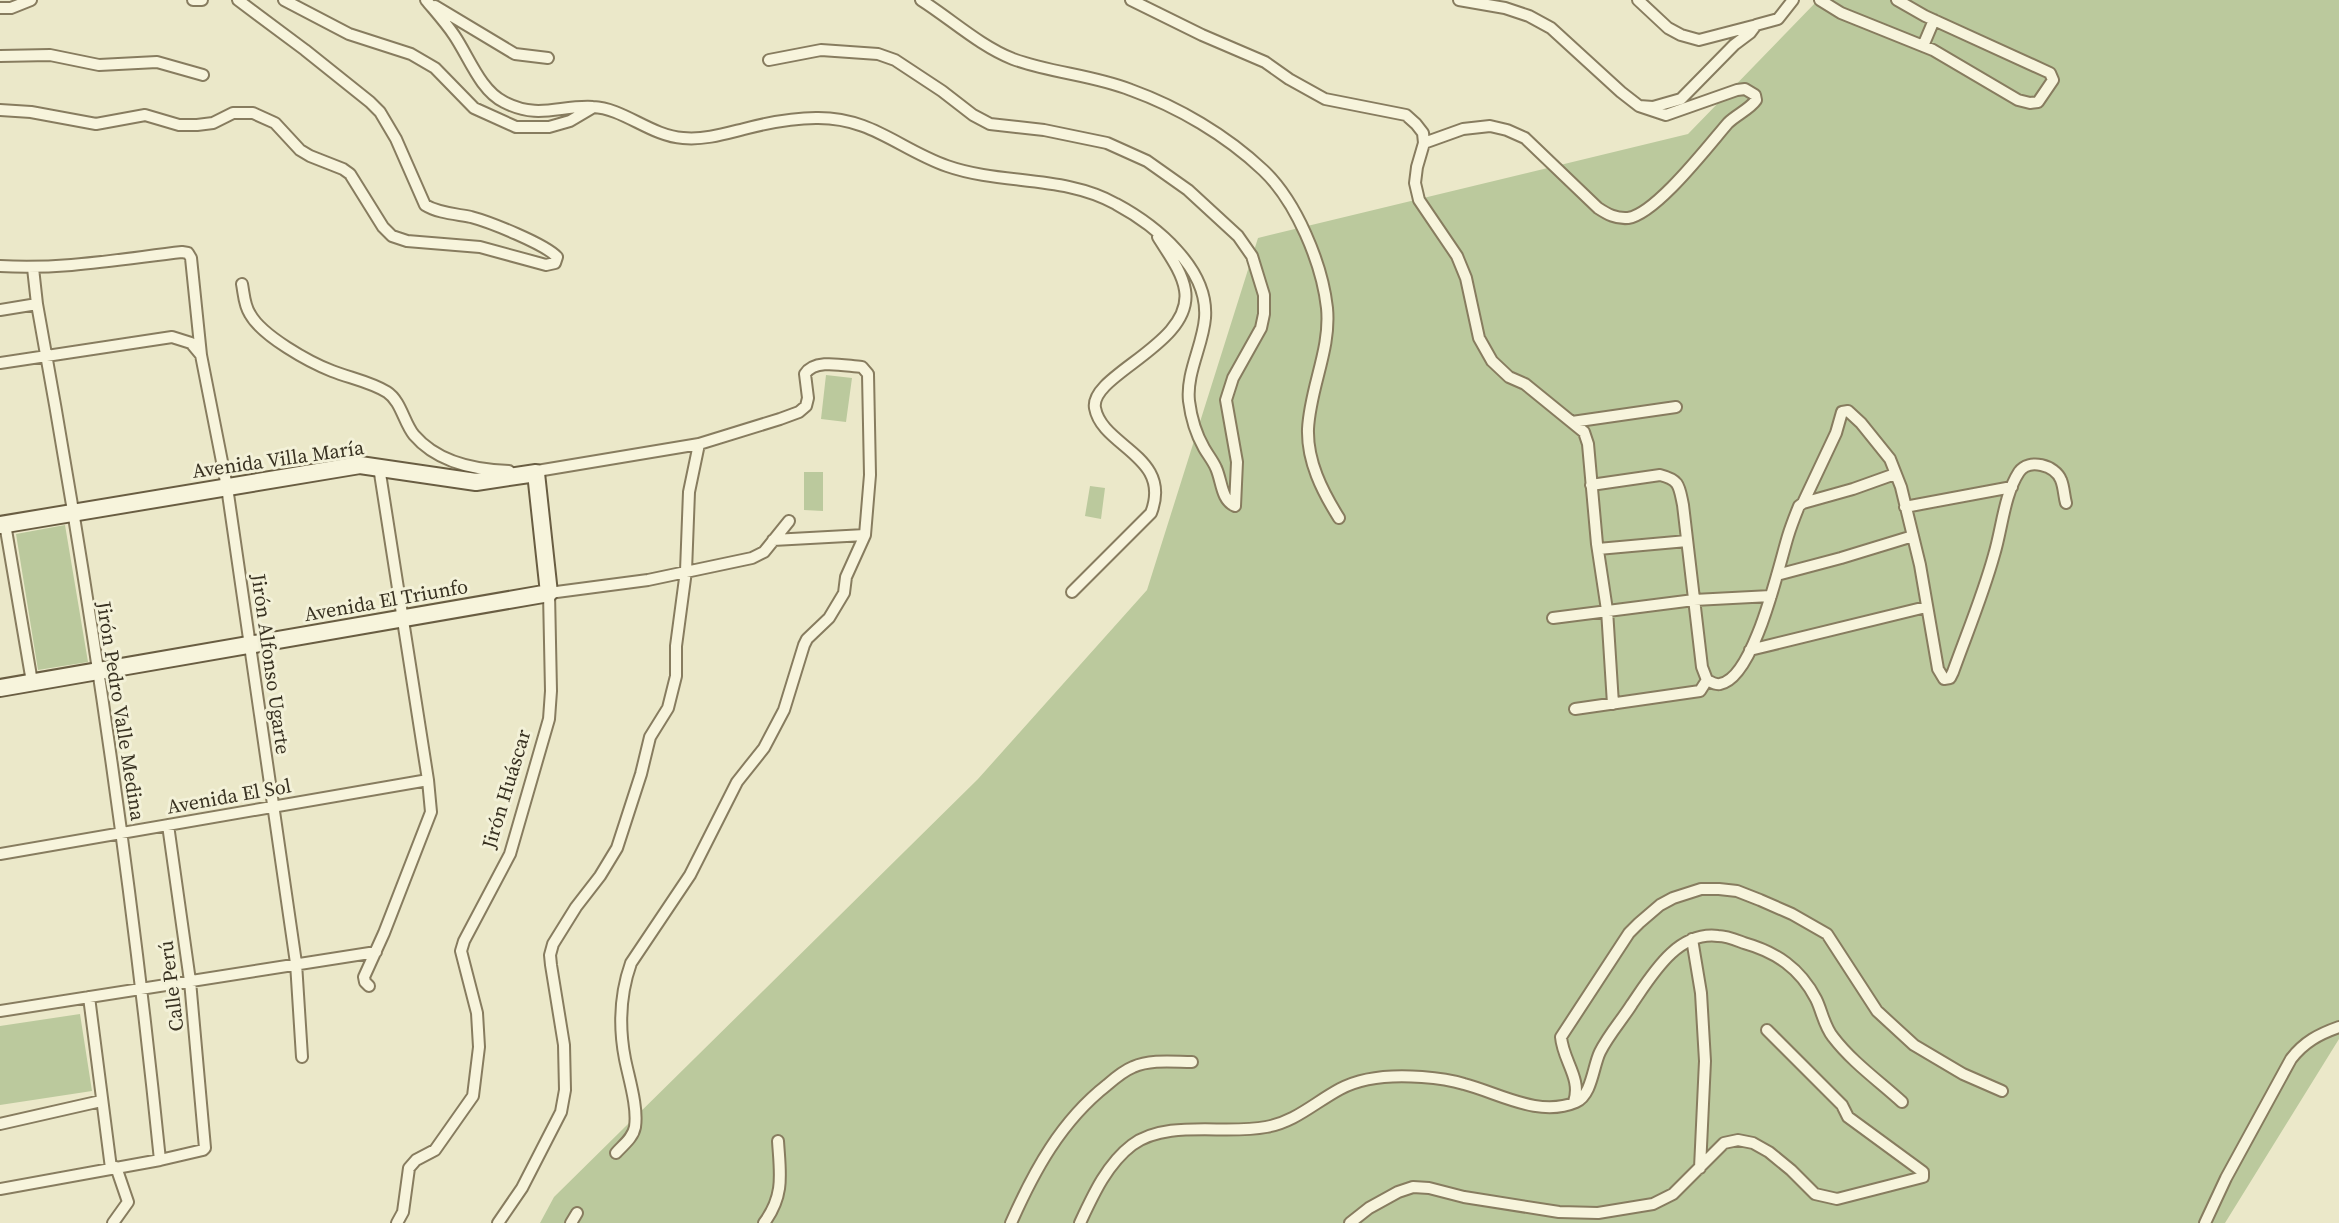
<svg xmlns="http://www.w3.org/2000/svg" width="2339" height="1223" font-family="'Source Serif 4',serif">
	<rect width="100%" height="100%" fill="#ebe8c9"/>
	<path fill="#bbc99d" d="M1818,0h521v1039l-114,184h-1685l14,-26 424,-418 169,-189 111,-352 430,-104z
		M826,375l26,3 -6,44 -25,-3z
		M804,472h19v39l-19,-1z
		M1090,486l15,2 -4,31 -16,-3z
		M65,525l23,137 -50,8 -22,-136z
		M80,1014l12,77 -92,14v-79z"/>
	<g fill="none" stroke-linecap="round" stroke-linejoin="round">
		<g stroke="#877c5f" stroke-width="14">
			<path id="street" d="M193,0h9
				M284,0l65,34 62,20 24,14 39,40 42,19h33l21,-6 22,-13
				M426,0c10,12 20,23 28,35 15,22 26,55 50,67 35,18 55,3 89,5 30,1 58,29 90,31 21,2 41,-4 61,-9 23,-6 48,-11 72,-11 55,-1 83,31 131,48 54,19 118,9 169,38 39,21 93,64 89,114 -2,27 -19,55 -16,83 2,16 7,33 15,47 4,7 9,13 12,20 6,13 5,32 19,38l2,-44 -11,-62 7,-22 28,-50 3,-14v-19l-12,-39 -14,-20 -50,-46 -41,-29 -40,-18 -63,-13 -54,-6 -17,-9 -31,-24 -47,-31 -17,-6 -57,-4 -52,10
				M921,0c30,19 59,46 92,59 38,14 80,16 118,31 47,17 95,45 132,80 33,31 59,93 64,138 4,42 -17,79 -19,121 -1,32 14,62 31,89
				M1131,0l71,35 63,27 24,17 36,20 81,16 10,9 7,9 1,10 -7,24 -2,16 4,17 38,56 9,22 13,60 13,23 17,16 16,7 59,48 4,12 9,100 10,66 6,94
				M1459,0l46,8 24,8 22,12 70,64 18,14 14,1 28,-8 53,-54 16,-12 6,-8 22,-6 15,-19
				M1638,0l30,28 13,7 18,5 54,-14
				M1820,0l21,13 92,37 85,50 12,3 8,-1 15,-22 -3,-7 -125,-57 -28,-16
				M435,6l80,48 33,4
				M0,8h11l20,-8
				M1923,46l11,-26
				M0,56l50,-1 49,10 58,-3 46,13
				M0,110l31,2 65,12 49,-9 34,10h18l16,-2 20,-10h20l22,10 25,27 10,6 33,13 7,5 33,53 9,9 15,5 73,6 66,18 9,-2 2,-6c-12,-13 -67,-35 -86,-40 -15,-3 -33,-4 -46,-12l-29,-66 -16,-27 -10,-10 -65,-52 -67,-50
				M1424,143l39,-14 27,-3 17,4 18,8 73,70c9,6 18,11 30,10 28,-4 80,-72 100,-95 8,-8 22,-14 28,-23l-1,-5 -10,-6 -8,1 -71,25 -27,-9
				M0,266c61,4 121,-7 182,-14l6,1 3,5 10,97 26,132 69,476 6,94
				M33,268l4,36c52,284 94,570 123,856
				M242,284c2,10 2,21 8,30 12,22 59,48 82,57 18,7 39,11 55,21 14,9 17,31 27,43 23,27 62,35 95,36
				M0,310l37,-6
				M0,363l172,-26 19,6 10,12
				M1572,422l104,-15
				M531,472l168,-28 81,-25 19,-7 7,-6 2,-8 -3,-24c10,-16 40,-8 57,-7l6,7 2,101 -5,60 -19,42 -2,16 -15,25 -22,21 -3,6 -20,65 -20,38 -27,34 -47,93 -59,88c-11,31 -12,65 -6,96 4,20 13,48 10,68 -2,11 -12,18 -19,26
				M1591,485l69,-10c20,5 19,11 23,30l19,162 5,13c4,2 8,5 13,4 34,-5 59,-119 68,-148 3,-10 7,-20 11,-30l4,-3 33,-70 6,-21 6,-1 13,12 29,36 11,28 19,78 18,104 6,10 6,-1 3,-6c14,-39 30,-77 41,-117 8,-26 10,-60 25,-83 10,-14 36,-7 42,8 3,7 3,16 5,23
				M1803,503l50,-14 42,-15
				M1905,507l107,-20
				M5,524l27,158
				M773,540l92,-5
				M1598,549l89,-8
				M1777,575l64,-17 72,-22
				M1072,592l79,-79c22,-57 -49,-66 -56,-105 -6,-33 99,-64 90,-118 -3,-19 -18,-38 -27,-53
				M1553,618l141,-18 77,-4
				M1750,650l176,-43
				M1575,709l125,-18 7,-11
				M0,854l428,-74
				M1692,939l9,54 4,68 -5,107
				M369,986l-4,-4 -1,-5 20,-44 47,-121 -3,-32 -49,-313
				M89,997l22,171
				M0,1011l376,-59
				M1574,1102c8,-24 -11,-41 -13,-65l68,-104 10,-10 21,-18 13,-7 28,-9h18l18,2 23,9 32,14 35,20 50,77 37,34 49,29 39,17
				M0,1124l101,-23
				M0,1189l160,-29 43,-10 2,-2 -15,-167 -22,-156
				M113,1223l15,-21 -12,-35
				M397,1223l6,-11 6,-44 7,-8 19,-10 38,-54 6,-49 -2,-34 -16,-62 3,-10 46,-87 39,-135 2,-28 -2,-98 99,-13 104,-22 12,-6 25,-31
				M498,1223l24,-35 39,-76 4,-22 -1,-45 -13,-80 -1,-10 3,-11 23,-37 24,-31 17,-28 24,-74 9,-37 18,-29 8,-32v-30l10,-75 3,-79 10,-48
				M571,1223l6,-10
				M764,1223c21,-28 16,-50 14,-82
				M1011,1223c23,-52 50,-102 96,-138 8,-7 16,-14 26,-18 18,-8 41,-5 59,-5
				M1080,1223c13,-28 27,-59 52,-78 35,-26 93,-10 134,-18 29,-5 48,-24 74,-38 24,-13 56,-14 82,-12 14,1 29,3 42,7 35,9 75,34 112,18 16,-7 17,-36 24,-50 9,-18 22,-32 32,-48 20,-29 45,-73 86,-68 9,0 18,4 26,7 32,9 56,25 72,56 6,12 8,27 17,38 19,25 46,44 69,65
				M1350,1223l19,-15 29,-16 15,-5 16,1 35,9 95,15 39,1 55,-9 20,-10 51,-51 14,-3 15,3 16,9 22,18 24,24 22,5 86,-22v-5l-75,-55 -6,-12 -75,-75
				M2205,1223l21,-45 65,-119c13,-17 28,-25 48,-32"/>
		</g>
		<g stroke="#695d42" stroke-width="20">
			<path id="secondary" d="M0,525l360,-60 116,17 60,-9 13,120 -549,95"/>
		</g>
		<use href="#street" stroke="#f7f4dc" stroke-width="10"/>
		<use href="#secondary" stroke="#f7f4dc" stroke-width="16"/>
	</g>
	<g text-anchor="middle" stroke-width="6" stroke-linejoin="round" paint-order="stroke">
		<g font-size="20" fill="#383121" stroke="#f3f1d8">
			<text transform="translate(278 459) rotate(-8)" y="7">Avenida Villa María</text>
			<text transform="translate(386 600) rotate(-10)" y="7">Avenida El Triunfo</text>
			<text transform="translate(271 664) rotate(82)" y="7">Jirón Alfonso Ugarte</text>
			<text transform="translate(121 711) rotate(81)" y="7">Jirón Pedro Valle Medina</text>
			<text transform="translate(506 789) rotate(-73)" y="7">Jirón Huáscar</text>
			<text transform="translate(229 796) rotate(-10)" y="7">Avenida El Sol</text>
			<text transform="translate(171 986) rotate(-97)" y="7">Calle Perú</text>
		</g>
	</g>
</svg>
